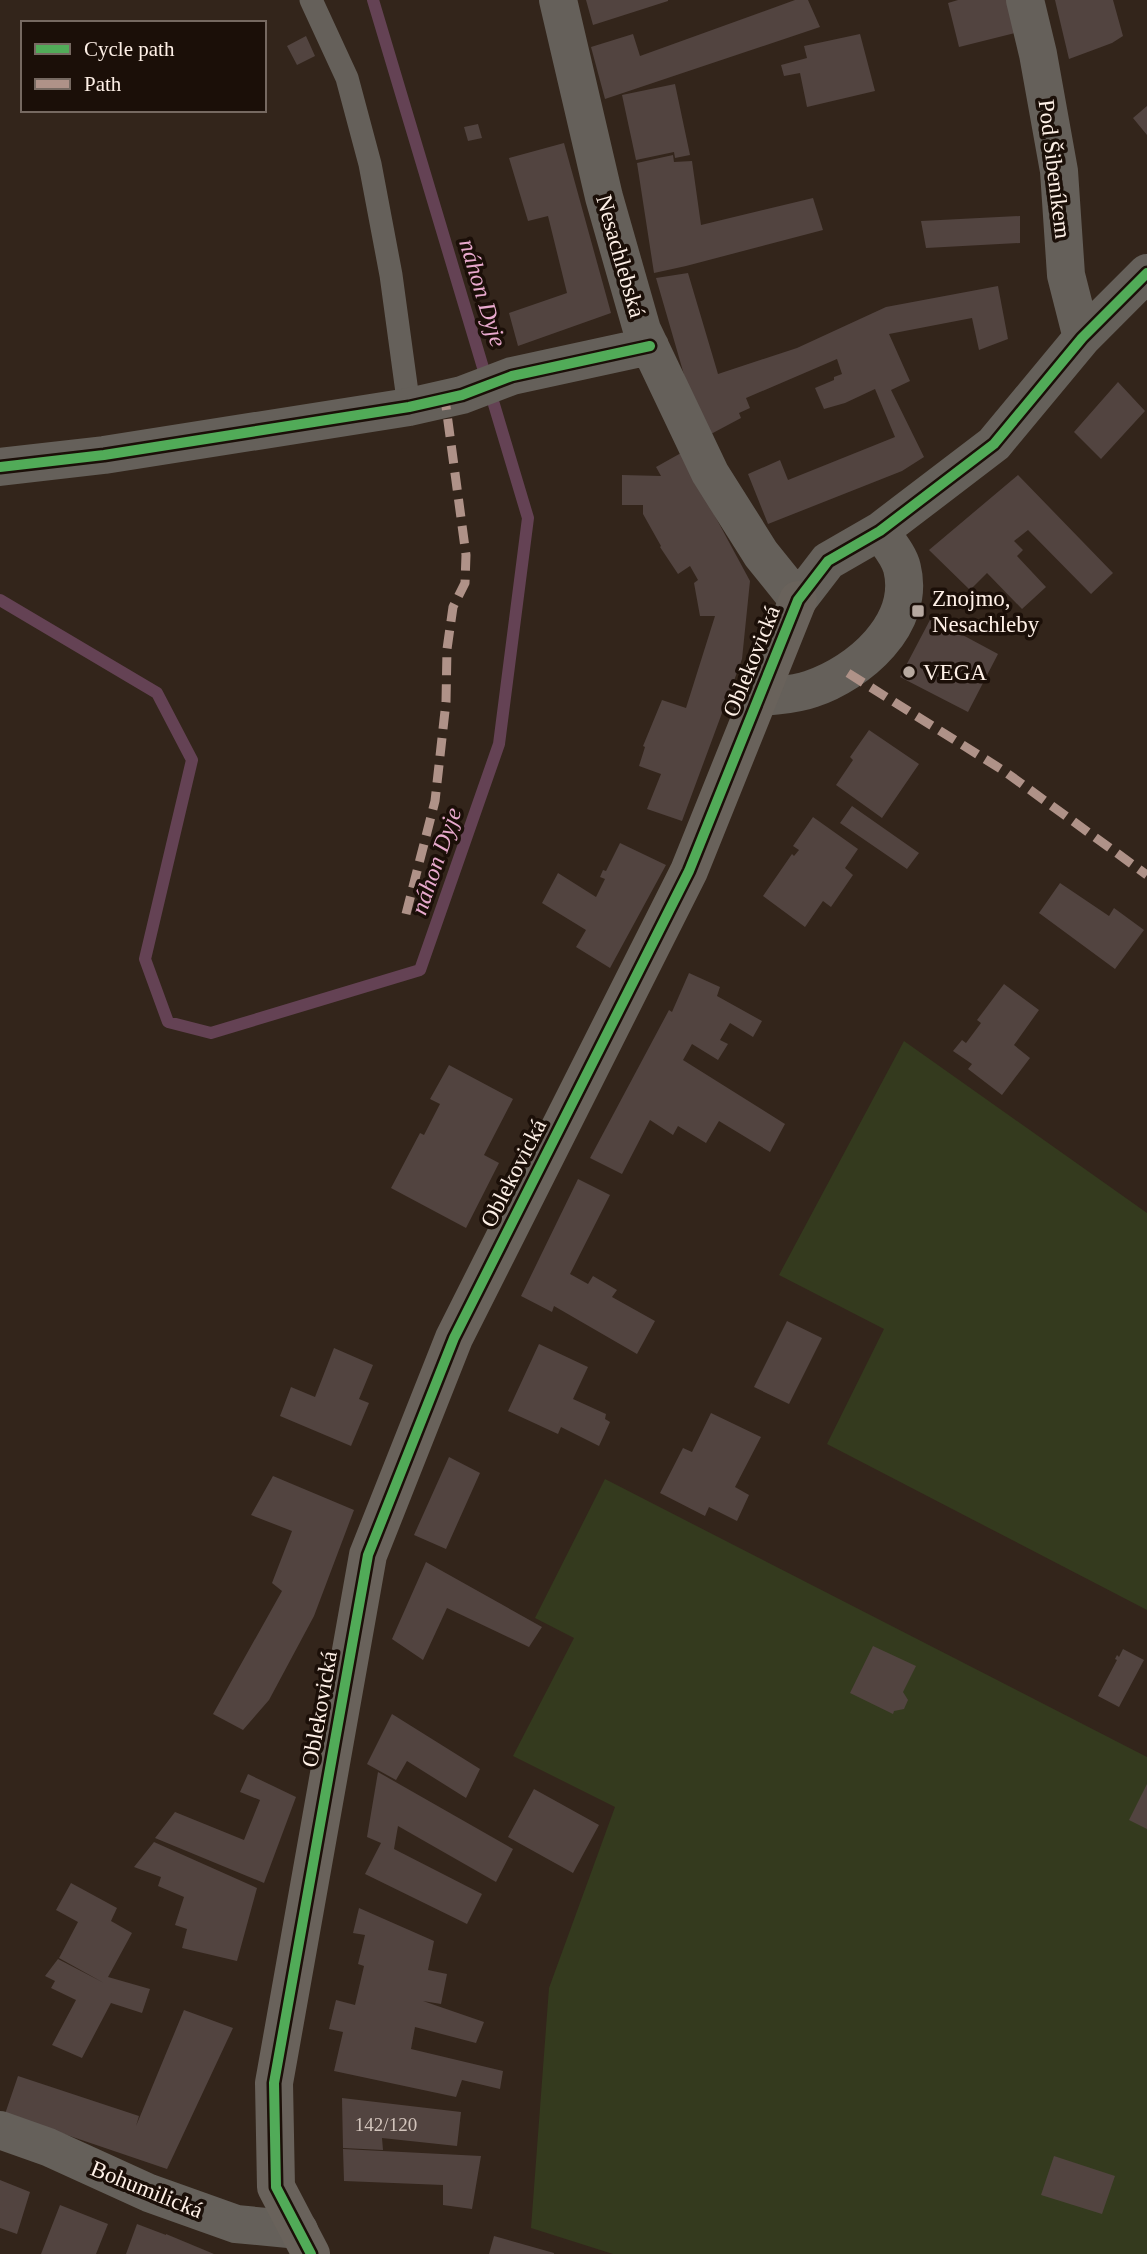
<svg xmlns="http://www.w3.org/2000/svg" width="1147" height="2254" font-family="Georgia,serif">
	<rect width="100%" height="100%" fill="#33251b"/>
	<path fill="#343a1e" d="M904,1041l243,172v397l-320,-166 57,-115 -105,-54z
		M605,1479l542,278v497h-534l-82,-26 18,-240 66,-181 -102,-51 61,-118 -39,-20z"/>
	<g fill="none" stroke-linecap="round" stroke-linejoin="round">
		<path stroke="#644254" stroke-width="12" d="M0,600l157,93 35,67 -47,199 23,63 43,11 209,-63 79,-226 29,-226 -155,-518"/>
	</g>
	<path fill="#524440" d="M586,0h82v1l-75,24z
		M795,0h13l12,27 -215,72 -14,-52 42,-13 7,22z
		M958,0h49l8,33 -56,14 -11,-44z
		M1055,0h58l10,36 -11,7 -43,16z
		M860,34l15,57 -68,16 -7,-34 -16,3 -3,-11 26,-7 -3,-12z
		M306,36l9,20 -18,9 -10,-19z
		M675,84l15,71 -15,3 -1,-6 -38,8 -14,-65z
		M1147,106v29l-14,-17z
		M478,124l4,14 -14,3 -4,-14z
		M564,143l47,170 -93,33 -9,-33 58,-20 -19,-77 -20,5 -19,-63z
		M673,155l1,7 18,-1 9,64 112,-27 10,32 -137,36 -32,7 -17,-110z
		M1020,216v27l-94,5 -5,-27z
		M688,273l30,101 79,-26 89,-41 112,-21 10,53 -29,11 -7,-32 -83,16 21,47 -19,9 33,67 -22,14 -134,53 -20,-50 32,-14 8,20 107,-43 -20,-48 -30,14 -21,6 -9,-21 19,-8v-3l8,-3 -5,-15 -91,39 4,10 -11,5 2,5 -30,16 -24,-49 -31,-107z
		M1118,382l27,29 -44,48 -27,-27z
		M681,453l69,128 -8,78 -60,162 -35,-12 14,-35 -22,-8 6,-19 -2,-1 19,-46 24,8 29,-92h-15l-6,-33 4,-3 -8,-14 -12,8 -18,-27 1,-1 -18,-32v-9h-21v-30l39,1 -5,-9z
		M1018,475l95,98 -22,21 -63,-64 -14,11 9,9 -6,6 29,31 -24,22 -35,-36 -17,17 -41,-40z
		M931,618l67,36 -30,58 -68,-35z
		M869,730l50,34 -37,54 -46,-33 17,-25 -3,-3z
		M852,806l67,47 -12,16 -67,-46z
		M813,817l45,32 -13,19 8,7 -22,32 -8,-6 -18,26 -42,-31 29,-42 2,2 5,-6 -6,-4z
		M620,843l46,22 -56,103 -34,-21 10,-17 -44,-27 16,-30 38,24 9,-18 -5,-2 3,-7 3,1z
		M1060,883l49,33 5,-8 30,22 -29,39 -76,-56z
		M689,973l31,14 -3,9 45,25 -9,16 -23,-14 -10,17 8,4 -10,16 -26,-16 -9,16 102,64 -15,28 -51,-31 -13,22 -28,-17 -5,9 -23,-15 -28,54 -32,-16 79,-148 3,2z
		M1004,984l35,26 -25,35 16,13 -28,37 -34,-26 4,-5 -19,-13 9,-11 4,3 15,-20 -4,-3z
		M449,1065l64,34 -29,56 15,8 -33,65 -75,-40 29,-55 4,2 16,-31 -10,-5z
		M578,1179l32,16 -40,79 18,10 5,-8 24,14 -5,7 43,24 -18,33 -83,-48 -2,6 -31,-16z
		M787,1321l35,17 -33,66 -35,-17z
		M539,1344l49,23 -15,32 33,15 -1,5 5,3 -11,24 -38,-19 -3,7 -50,-23z
		M334,1348l39,17 -14,34 10,4 -18,43 -71,-30 11,-29 24,10z
		M711,1413l50,24 -26,50 14,8 -12,26 -28,-14 -4,9 -45,-23 23,-45 9,4z
		M449,1457l31,16 -34,76 -32,-14z
		M273,1476l81,34 -40,106 -45,84 -26,30 -30,-16 69,-123 -10,-8 20,-52 -41,-16z
		M426,1562l116,65 -13,20 -82,-39 -24,52 -31,-21z
		M873,1646l43,20 -13,26 5,8 -4,9 -10,2 -1,3 -43,-21z
		M1123,1649l21,11 -25,47 -21,-11 19,-36 -2,-1 2,-4 2,2z
		M392,1714l88,55 -14,29 -59,-37 -11,19 -29,-16z
		M378,1772l135,77 -17,33 -98,-56 -4,23 88,45 -15,30 -102,-50 16,-31 -14,-6z
		M248,1774l48,23 -32,86 -109,-45 20,-26 69,28 16,-40 -20,-8z
		M1147,1784v45l-18,-9z
		M534,1789l65,36 -26,48 -65,-36z
		M154,1842l103,46 -20,73 -55,-13 5,-19 -12,-4 9,-28 -26,-11 3,-9 -27,-10z
		M71,1883l46,25 -6,13 21,12 -24,44 42,12 -8,24 -31,-10 -29,55 -30,-13 24,-45 -25,-12 4,-7 -10,-5 13,-17 46,24 -45,-25 19,-36 -22,-12z
		M359,1908l75,33 -6,29 19,4 -6,30 -18,-3 61,21 -8,21 -61,-16 -4,22 92,22 -3,18 -38,-9 -6,17 -122,-26 9,-39 -14,-3 7,-29 19,5 9,-39 -6,-2 7,-29 -12,-2z
		M184,2010l49,18 -66,141 -162,-55 13,-38 121,40 -3,10z
		M342,2098l119,14 -4,34 -75,-8 1,12 -40,-2z
		M343,2149l138,7 -9,53 -29,-4v-20l-99,-4z
		M1054,2156l61,20 -13,38 -61,-19z
		M0,2180l30,12 -13,42 -17,-6z
		M60,2205l48,19 -12,30h-55z
		M137,2224l29,11v-1l48,20h-88z
		M494,2236l60,17v1h-65z"/>
	<g fill="none" stroke-linecap="round" stroke-linejoin="round">
		<path stroke="#65605a" stroke-width="23" d="M311,0l36,78 23,86 21,111 18,132"/>
		<path stroke="#65605a" stroke-width="38" d="M558,0l46,197 38,133 68,143 51,81 37,46 30,-39 52,-30 114,-87 88,-106 65,-65
			M1025,0l13,54 21,117 7,104 16,63
			M0,467l104,-12 305,-48 53,-12 50,-19 138,-30
			M758,698c17,-3 37,-3 53,-9 48,-16 105,-65 91,-121 -3,-13 -15,-26 -22,-37
			M0,2130l48,17 101,46 87,31 63,6"/>
		<path stroke="#69625b" stroke-width="38" d="M311,2254l-35,-67 -2,-104 94,-528 86,-217 235,-467 109,-271"/>
		<path stroke="#af9288" stroke-width="9" stroke-dasharray="18 9" stroke-linecap="butt" d="M848,673l156,98 143,104
			M406,914l29,-113 11,-99 1,-53 6,-42 12,-24 1,-28 -21,-156"/>
		<g stroke="#1b0f08" stroke-width="15">
			<path id="cycleway" d="M0,467l104,-12 305,-48 53,-12 50,-19 138,-30
				M311,2254l-35,-67 -2,-104 94,-528 86,-217 235,-467 109,-271 30,-39 52,-30 114,-87 88,-106 65,-65"/>
		</g>
		<use href="#cycleway" stroke="#51ab58" stroke-width="10"/>
	</g>
	<g fill="#b7a9a0" stroke="#1b0f08" stroke-width="2.5">
		<rect x="911" y="604" width="14" height="14" rx="3.5"/>
		<circle cx="909" cy="672" r="7"/>
	</g>
	<g text-anchor="middle" stroke-width="7" stroke-linejoin="round" paint-order="stroke">
		<g font-size="19" fill="#d3c5bd">
			<text x="386" y="2131">142/120</text>
		</g>
		<g font-size="23" fill="#fef0e7" stroke="#1b0f08">
			<text transform="translate(1055 169) rotate(83)" y="8">Pod Šibeníkem</text>
			<text transform="translate(621 256) rotate(74)" y="8">Nesachlebská</text>
			<text transform="translate(751 661) rotate(-68)" y="8">Oblekovická</text>
			<text transform="translate(513 1173) rotate(-63)" y="8">Oblekovická</text>
			<text transform="translate(319 1709) rotate(-80)" y="8">Oblekovická</text>
			<text transform="translate(147 2189) rotate(22)" y="8">Bohumilická</text>
		</g>
		<g font-size="23" fill="#fef0e7" stroke="#1b0f08" text-anchor="start">
			<text x="932" y="606">Znojmo,<tspan x="932" dy="26">Nesachleby</tspan></text>
			<text x="923" y="680">VEGA</text>
		</g>
		<g font-size="24" font-style="italic" fill="#e9aace" stroke="#1b0f08">
			<text transform="translate(483 293) rotate(73)" y="8">náhon Dyje</text>
			<text transform="translate(436 861) rotate(-71)" y="8">náhon Dyje</text>
		</g>
	</g>
	<rect x="21" y="21" width="245" height="91" fill="#1b0f08" stroke="#766961" stroke-width="2"/>
	<rect x="35" y="44" width="35" height="10" fill="#51ab58" stroke="#766961" stroke-width="2"/>
	<text x="84" y="56" font-size="21" fill="#fef0e7">Cycle path</text>
	<rect x="35" y="79" width="35" height="10" fill="#af9288" stroke="#766961" stroke-width="2"/>
	<text x="84" y="91" font-size="21" fill="#fef0e7">Path</text>
</svg>
